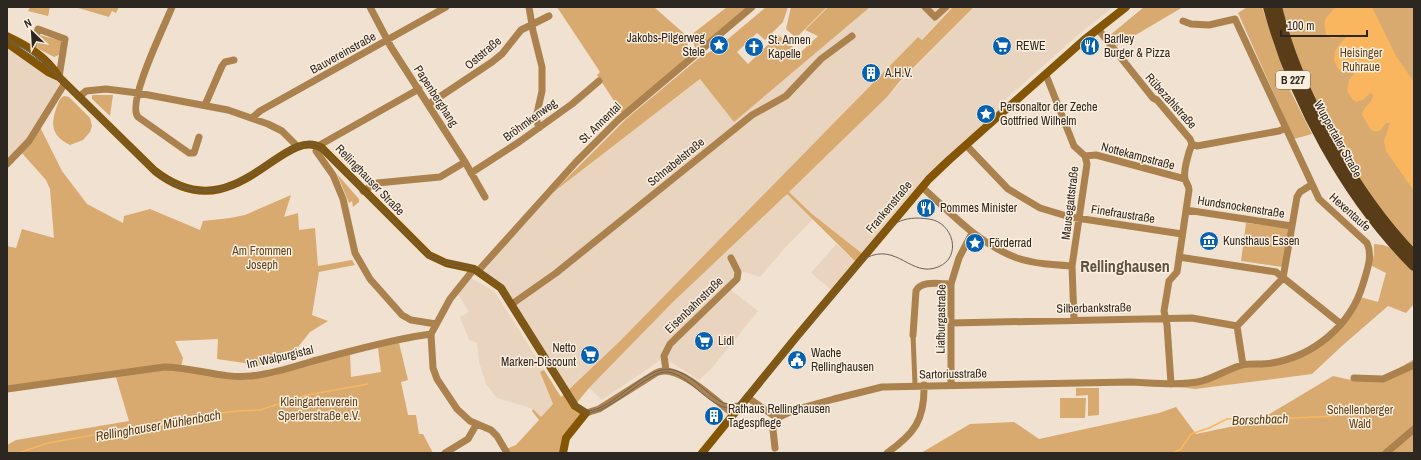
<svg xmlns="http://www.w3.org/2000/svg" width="1421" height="460" font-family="'Archivo Narrow',sans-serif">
	<rect width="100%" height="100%" fill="#f0e1d1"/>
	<path fill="#e9d5bf" d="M869,7h84l-32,33 -3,-3 -299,305 -52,49 -60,-97 -28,-24 67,-74 155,-117 33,43z
		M975,7h138l-34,27 -81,72 4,7 -54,46 -84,96 -52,-41 -23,-22 56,-54z
		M7,39l13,6 22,17 23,21 -36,56 -22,24z
		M787,193l26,26 -30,31 -23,27 -19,-6 -10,19 27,21 -46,57 -13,12 -31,-20 -9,1 -57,39 -13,-12 84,-86z
		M836,244l21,19 -23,29 -23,-19z
		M469,277l25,14 3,4 47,75 -4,2 13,32 -12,13 -8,-8 -36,-11 -11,-14 -7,-22 -2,-19 -8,-3 -9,-23 9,-5 -13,-21z"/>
	<path fill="#d8aa70" d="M30,7h20l-2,9 -20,-5z
		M75,7h44l-3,6 -4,-2 -3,6z
		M557,7h97l34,30 -1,21 -65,55 -25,-38 3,-3z
		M727,7h22l-53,44 -5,-16z
		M766,7h22l-5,15 -18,18 -8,-7 -20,19 11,12 30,-29 22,18 18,-17 -13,-6 23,-23h42l-136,115 -34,-43 -149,115 75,-75 73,-61 14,-8h2z
		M791,7h36l-31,31 -10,-9z
		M953,7h21l-75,75 -12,15 -98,95 23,22 52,41 -7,8 -70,-69 -114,108 -84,86 -14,17 10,6 -24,42h-54l-1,-4 10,-4 23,-25 -7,-9 1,-2 8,8 12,-13 -13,-32 4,-2 17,27 58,-55 299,-305 4,3z
		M1144,7h39l-66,39 -8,-10z
		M1247,7h15l29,85 21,42 -18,5 -56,-126z
		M1264,7h150v297l-8,9 -18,-7 -45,39 -31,29 -117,15 -15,-2v-3l61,-16 28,-2 55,-23 36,-46 18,5 8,-29 -16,-8 4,-10v-11l9,1 15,5 -26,-26z
		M40,35l22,6 -1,13 -7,3 -17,-9z
		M92,95h21l-3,21 -18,-17z
		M64,96l5,1 21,21 2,8 -2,6 -7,8 -13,5c-17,-8 -20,-19 -14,-36 2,-5 3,-11 8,-13z
		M39,125l23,46 25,33 36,19 1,-7 26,-7 50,21 3,-9 27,-3 15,-3 46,-20 -7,22 14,-4 1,17 16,-2 3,38 34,-6 3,5 -36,7 -7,43 16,6 -18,11 -12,15 2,8 -42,10 -41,-6 1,-20 -43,2 8,17 -2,9 -174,22v-143l9,2 6,-19 32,9 -4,-49 -4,-9 -25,-28z
		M337,174l22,25v3l-6,5 -1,-6 -3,2z
		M1246,223l42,5 -6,39 -41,-6z
		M399,343l9,37 -7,2 7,33h8l3,19h4l10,19h-426v-8l9,-5 113,-19 -14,-47 64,-5 67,11 104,-26 1,23 30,-5 -3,-24z
		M1414,359v69l-29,25h-464l49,-29 44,-2 25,17 120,-26 17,-6 20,27 62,-13 75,-45 18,4 26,2z
		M1076,388h23v27l-11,1v-21l-12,1z
		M1060,398h26l-1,20h-25z
		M1414,429v24h-27z"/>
	<path fill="#f9b65e" d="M1335,7h37l24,49 18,26v109l-28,-40 -2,-10 6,-18h-4l-5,7 -5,2 -5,-2 -9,-15c1,-9 12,-13 11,-21l-3,-1 -6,6 -7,3 -4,-2 -6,-9 2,-11 9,-11 -3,-3 -14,6c-12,-15 -7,-23 5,-35l-3,-3c-7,5 -10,6 -17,1 -3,-19 -1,-14 9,-28z"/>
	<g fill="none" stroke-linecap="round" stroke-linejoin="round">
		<path stroke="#f9b65e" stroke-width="1.5" d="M18,453l30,-10 45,-8 36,-4 57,-13 50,-7 24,-1 47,-15 61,-11
			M1173,453l8,-4 10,-15 18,-6 18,-9 21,-1 4,2 83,-4"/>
		<path stroke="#ab824e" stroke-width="5" d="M913,335l2,50"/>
		<path stroke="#ab824e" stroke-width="7" d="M172,7c-7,18 -46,96 -34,110l51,36h5l5,-16
			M370,7l21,40 74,115 20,35
			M529,7l4,24 9,36v24l-6,27 3,10
			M925,7l10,10 11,-10
			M1098,29l55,69 4,2 33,39 2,5c-3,7 -9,27 -7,35 1,4 4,6 4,11l-12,82 -8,9 -5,30 3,14 4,59
			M32,50l6,-21 27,10 -6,38
			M1046,75l28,71 11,10 2,8 -15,102 2,54
			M419,89l-101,57 -2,5 17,24 10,24 12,54 15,26 32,36 9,5 25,4
			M79,97l7,-6 20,-2 32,4 90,17 40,14 14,7 15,15
			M429,104l63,-42 10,-8 19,-24 28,-14
			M205,105l17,-39 3,-4 9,-2
			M252,118l8,-7 186,-104
			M1192,144l5,2 82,-15 7,-3
			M966,145l42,44 32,19 30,9 112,17
			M1085,156l11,-1 89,24
			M7,164l22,-23 36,-58
			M471,173l48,-31 53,-38 27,-23
			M922,187c30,27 57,57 95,71 18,6 37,7 55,8
			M363,191l14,-8 63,-6 25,-15
			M1186,210l106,16
			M1179,257l97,15 65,52
			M474,269l-24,30 -19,35 2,34 4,11 20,30 13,12 21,9 6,6 10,17
			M478,271l98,-109 42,-42 134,-113
			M512,304l44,-31 196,-158 34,-19 35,-37 31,-23
			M951,323l241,-5 45,8
			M913,335l3,-44c5,-11 24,-7 35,-7
			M1243,365l-6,-39 46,-48 14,-81 3,-5 11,-7
			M666,370l-2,-14 6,-12 67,-65 1,-7 -7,-14
			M1354,378l29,1 31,-14
			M951,385v-101l8,-26 13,-25
			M7,389l157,-22c29,0 58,12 87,9 21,-2 42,-9 62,-15 39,-10 79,-22 118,-27
			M747,397l30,21
			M586,413l13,-4 57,-36c21,-11 60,28 77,41
			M777,418l17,-8 40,-11 48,-12 248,-5c24,1 49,4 72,-1 14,-4 26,-12 40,-16 9,-2 20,0 30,-2 42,-7 79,-38 91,-79 4,-14 10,-28 4,-41l-48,-44 -84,-180 -26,6 -18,-1 -8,-3
			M775,448l-2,-18 4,-12
			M445,453l23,-14 8,-14
			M887,453c27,-19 38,-33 37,-68
			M1386,453l28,-24"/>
		<path stroke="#845504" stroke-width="8" d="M7,36c21,10 40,21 52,41l96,94c81,63 126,-47 167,-23l107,107 17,8 28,6 27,19 74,118 11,7 -20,25 -3,15
			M7,43l41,29 11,5
			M702,453l96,-118 131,-156 20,-19 135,-120 42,-33"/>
		<path stroke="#583d18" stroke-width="10" d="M1268,7c25,93 78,191 146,259
			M1277,7c20,83 77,186 137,248"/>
		<path stroke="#6a6158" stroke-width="1" d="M7,38l37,23 111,109c78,62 121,-43 165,-25l107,108c14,9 28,9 43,13 12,4 22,11 32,20l74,118 11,7c29,-1 61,-52 90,-40 17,6 30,23 46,32l8,1 8,-1 135,-160c16,-19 28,-28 55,-24 24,3 34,38 9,48 -27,11 -41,-25 -72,-9l-121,145c-28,21 -51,-28 -77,-31 -21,-2 -56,42 -83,41l-11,-7 -76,-119 -24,-17 -32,-7 -14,-7 -106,-106 -11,-5 -12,2 -68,41 -13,3 -16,1 -26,-6 -23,-14 -111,-110 -35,-22"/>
	</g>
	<defs>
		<g id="sight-disc" transform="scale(1)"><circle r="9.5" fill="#0662b0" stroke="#fdefde"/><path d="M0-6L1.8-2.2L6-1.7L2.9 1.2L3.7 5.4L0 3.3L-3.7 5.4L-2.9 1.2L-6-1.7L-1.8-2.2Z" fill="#fff"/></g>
		<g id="supermarket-disc" transform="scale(1)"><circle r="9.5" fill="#0662b0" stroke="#fdefde"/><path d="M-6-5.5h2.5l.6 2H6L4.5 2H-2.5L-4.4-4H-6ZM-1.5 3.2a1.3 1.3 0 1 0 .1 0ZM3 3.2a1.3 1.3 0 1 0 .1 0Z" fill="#fff"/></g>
		<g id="restaurant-disc" transform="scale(1)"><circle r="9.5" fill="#0662b0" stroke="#fdefde"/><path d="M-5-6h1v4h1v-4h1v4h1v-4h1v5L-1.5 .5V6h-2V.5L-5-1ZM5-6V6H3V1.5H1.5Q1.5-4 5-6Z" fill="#fff"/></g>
		<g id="church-disc" transform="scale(1)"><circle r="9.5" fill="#0662b0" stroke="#fdefde"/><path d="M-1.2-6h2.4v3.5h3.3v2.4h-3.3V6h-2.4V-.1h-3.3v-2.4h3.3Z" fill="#fff"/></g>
		<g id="building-disc" transform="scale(1)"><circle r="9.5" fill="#0662b0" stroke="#fdefde"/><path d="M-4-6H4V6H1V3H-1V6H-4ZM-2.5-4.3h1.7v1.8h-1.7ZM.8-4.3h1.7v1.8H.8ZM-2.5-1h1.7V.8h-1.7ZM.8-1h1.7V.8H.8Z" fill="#fff"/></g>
		<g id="museum-disc" transform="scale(1)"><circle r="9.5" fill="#0662b0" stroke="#fdefde"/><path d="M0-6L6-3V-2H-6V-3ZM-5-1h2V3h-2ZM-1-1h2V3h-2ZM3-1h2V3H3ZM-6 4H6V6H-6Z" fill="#fff"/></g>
		<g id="civic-disc" transform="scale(1)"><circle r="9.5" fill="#0662b0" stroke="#fdefde"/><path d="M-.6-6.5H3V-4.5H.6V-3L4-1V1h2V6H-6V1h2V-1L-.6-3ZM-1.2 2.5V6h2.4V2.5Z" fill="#fff"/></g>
	</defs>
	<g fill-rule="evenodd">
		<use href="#sight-disc" x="719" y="45"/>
		<use href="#supermarket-disc" x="1002" y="46"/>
		<use href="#restaurant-disc" x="1090" y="46"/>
		<use href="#church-disc" x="754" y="47"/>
		<use href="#building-disc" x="871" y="73"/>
		<use href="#sight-disc" x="986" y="114"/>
		<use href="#restaurant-disc" x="926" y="208"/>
		<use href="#museum-disc" x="1209" y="241"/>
		<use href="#sight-disc" x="975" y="243"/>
		<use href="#supermarket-disc" x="704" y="341"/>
		<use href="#supermarket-disc" x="590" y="355"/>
		<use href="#civic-disc" x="797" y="360"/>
		<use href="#building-disc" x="714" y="416"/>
	</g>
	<g text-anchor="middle" stroke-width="3" stroke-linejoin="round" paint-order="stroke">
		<rect fill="#fdefde" stroke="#6b635a" stroke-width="1" x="1276" y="71" width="34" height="18" rx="3"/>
		<g font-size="11" font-weight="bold" fill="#2d2721">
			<text x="1293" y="84">B 227</text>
		</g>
		<g font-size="12" fill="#2d2721" stroke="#fdefde" text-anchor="start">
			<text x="705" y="42" text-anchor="end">Jakobs-Pilgerweg<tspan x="705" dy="14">Stele</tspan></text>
			<text x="1104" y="43">Barlley<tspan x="1104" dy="14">Burger &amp; Pizza</tspan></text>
			<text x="768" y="44">St. Annen<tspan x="768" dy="14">Kapelle</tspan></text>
			<text x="1016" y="50">REWE</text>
			<text x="885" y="77">A.H.V.</text>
			<text x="1000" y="111">Personaltor der Zeche<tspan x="1000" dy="14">Gottfried Wilhelm</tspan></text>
			<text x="940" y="212">Pommes Minister</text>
			<text x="1223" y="245">Kunsthaus Essen</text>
			<text x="989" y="247">Förderrad</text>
			<text x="718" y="345">Lidl</text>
			<text x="576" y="352" text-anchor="end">Netto<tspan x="576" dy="14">Marken-Discount</tspan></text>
			<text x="811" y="357">Wache<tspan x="811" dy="14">Rellinghausen</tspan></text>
			<text x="728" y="413">Rathaus Rellinghausen<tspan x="728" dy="14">Tagespflege</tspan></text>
		</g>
		<g font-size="12" fill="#2d2721" stroke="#fdefde">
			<text transform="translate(343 53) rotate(-29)" y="4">Bauvereinstraße</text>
			<text transform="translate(483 53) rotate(-40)" y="4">Oststraße</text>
			<text transform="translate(436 96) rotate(57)" y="4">Papenberghang</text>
			<text transform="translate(1171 101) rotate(48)" y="4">Rübezahlstraße</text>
			<text transform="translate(530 120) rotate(-36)" y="4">Bröhmkenweg</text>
			<text transform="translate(600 123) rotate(-44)" y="4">St. Annental</text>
			<text transform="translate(1338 139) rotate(61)" y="4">Wuppertaler Straße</text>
			<text transform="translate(1138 156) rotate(15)" y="4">Nottekampstraße</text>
			<text transform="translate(676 162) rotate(-39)" y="4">Schnabelstraße</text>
			<text transform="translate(370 180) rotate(46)" y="4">Rellinghauser Straße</text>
			<text transform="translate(1070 203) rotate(-83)" y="4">Mausegattstraße</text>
			<text transform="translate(889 207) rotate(-50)" y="4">Frankenstraße</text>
			<text transform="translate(1241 207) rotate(9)" y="4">Hundsnockenstraße</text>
			<text transform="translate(1350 212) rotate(42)" y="4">Hexentaufe</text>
			<text transform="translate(1123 214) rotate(9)" y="4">Finefraustraße</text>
			<text transform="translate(694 305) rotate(-44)" y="4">Eisenbahnstraße</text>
			<text transform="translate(1094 308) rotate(-1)" y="4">Silberbankstraße</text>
			<text transform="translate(941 319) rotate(-89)" y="4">Liafburgastraße</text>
			<text transform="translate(280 357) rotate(-13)" y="4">Im Walpurgistal</text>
			<text transform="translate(953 374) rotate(-1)" y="4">Sartoriusstraße</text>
		</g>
		<g font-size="12" fill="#5e421e" stroke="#fdefde">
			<text x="1361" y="57">Heisinger<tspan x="1361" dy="14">Ruhraue</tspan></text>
			<text x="262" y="255">Am Frommen<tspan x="262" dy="14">Joseph</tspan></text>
			<text x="319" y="406">Kleingartenverein<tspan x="319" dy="14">Sperberstraße e.V.</tspan></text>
			<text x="1360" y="414">Schellenberger<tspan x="1360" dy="14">Wald</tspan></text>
		</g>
		<g font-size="13" font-style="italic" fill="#543914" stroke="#fdefde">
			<text transform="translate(1260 419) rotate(-2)" y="5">Borschbach</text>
			<text transform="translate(158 425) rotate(-10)" y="5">Rellinghauser Mühlenbach</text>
		</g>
		<g font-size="16" font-weight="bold" fill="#5e5244" stroke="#fdefde">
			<text x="1125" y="272">Rellinghausen</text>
		</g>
	</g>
	<rect width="1421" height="460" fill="none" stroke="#2d2721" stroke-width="16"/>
	<g transform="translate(32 32) rotate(335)" stroke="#fdefde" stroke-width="3" paint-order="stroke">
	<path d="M0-3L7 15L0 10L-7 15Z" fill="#2d2721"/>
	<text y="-6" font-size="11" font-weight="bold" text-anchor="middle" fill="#2d2721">N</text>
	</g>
	<path d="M1281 30v6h86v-6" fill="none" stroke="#2d2721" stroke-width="2"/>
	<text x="1287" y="30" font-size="12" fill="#2d2721" stroke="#fdefde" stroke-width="3" paint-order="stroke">100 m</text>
</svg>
